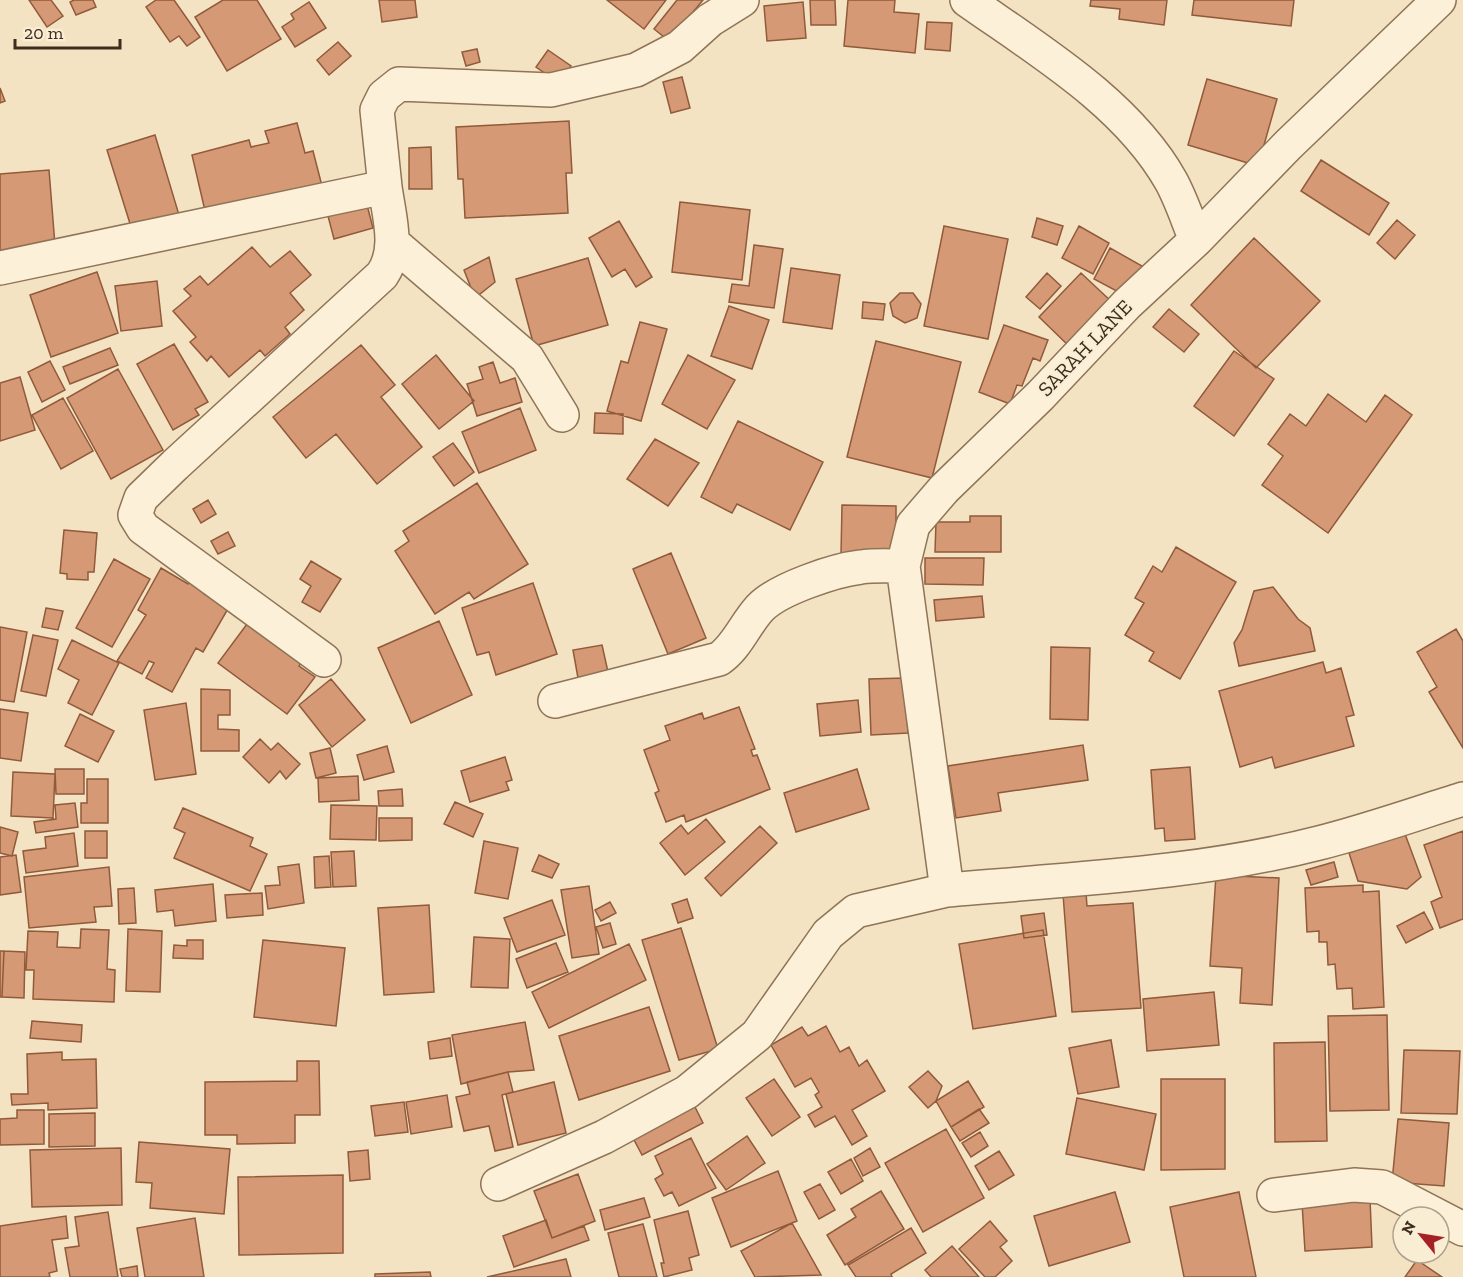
<svg xmlns="http://www.w3.org/2000/svg" width="1463" height="1277" font-family="'Zilla Slab',serif">
	<rect width="100%" height="100%" fill="#f3e3c3"/>
	<path fill="#d59a75" stroke="#915a3b" stroke-width="1.5" d="M29,0h22l12,16 -16,11z
		M74,0h19l3,7 -20,8 -6,-13z
		M156,0h18l26,37 -13,9 -8,-10 -9,6 -24,-35z
		M223,0h34l24,39 -54,32 -32,-54z
		M379,0h36l2,17 -35,5z
		M607,0h59l-22,29z
		M677,0h26l-34,41 -15,-12z
		M810,0h25l1,25h-25z
		M848,0h47l-1,12 25,2 -4,39 -71,-7z
		M1091,0h76l-3,25 -45,-6 1,-10 -30,-3z
		M1194,0h100l-3,26 -99,-11z
		M309,2l17,26 -31,19 -13,-20 12,-8 -3,-5z
		M803,2l3,36 -39,3 -3,-35z
		M927,22l25,1 -2,28 -25,-2z
		M338,42l13,14 -22,19 -12,-15z
		M477,49l3,13 -14,4 -4,-14z
		M548,50l23,16 -12,17 -23,-16z
		M682,77l8,31 -19,5 -8,-31z
		M1207,79l70,20 -19,67 -70,-21z
		M0,88l5,13 -5,2z
		M569,121l3,52h-6l2,40 -103,5 -2,-39h-5l-2,-52z
		M297,123l8,30 8,-2 9,35 -116,29 -14,-60 57,-15 2,7 18,-4 -4,-12z
		M155,135l24,80 -47,15 -25,-80z
		M431,147l1,42h-23v-41z
		M1321,160l68,43 -20,32 -68,-44z
		M49,170l6,75 -55,6v-77z
		M680,202l70,8 -8,70 -70,-8z
		M367,205l6,23 -39,11 -6,-23z
		M1037,218l26,8 -6,19 -25,-8z
		M1397,220l18,15 -20,24 -18,-16z
		M619,221l33,56 -16,10 -11,-18 -13,8 -23,-39z
		M944,226l64,13 -20,100 -64,-13z
		M1079,226l30,17 -16,31 -31,-16z
		M1254,238l66,63 -64,67 -65,-63z
		M754,245l29,4 -9,59 -45,-6 3,-18 17,2z
		M252,247l18,20 20,-16 21,24 -21,18 14,17 -19,17 5,7 -25,22 -5,-6 -31,27 -18,-21 -4,5 -17,-19 6,-5 -23,-26 18,-15 -7,-7 16,-13 8,9z
		M1110,248l32,18 -16,30 -32,-17z
		M489,257l6,25 -20,16 -11,-28z
		M588,258l20,67 -74,21 -18,-67z
		M791,268l49,7 -8,54 -49,-7z
		M97,272l21,61 -67,24 -21,-62z
		M1047,273l14,13 -21,23 -14,-12z
		M1081,273l33,31 -42,45 -33,-32z
		M157,281l5,45 -41,5 -6,-45z
		M900,293h13l8,11 -4,14 -12,5 -12,-7 -3,-13z
		M863,302l22,2 -2,16 -21,-2z
		M729,306l40,14 -17,49 -41,-13z
		M1169,309l30,25 -15,18 -31,-25z
		M640,322l27,7 -26,92 -34,-10 14,-50 7,2z
		M1004,325l44,15 -8,21 -7,-3 -11,28 -5,-1 -7,19 -31,-12z
		M876,341l85,21 -29,116 -85,-21z
		M174,344l34,58 -13,7 4,6 -26,15 -36,-66z
		M361,345l34,40 -14,12 41,50 -45,37 -41,-50 -30,24 -33,-41z
		M110,348l8,17 -48,19 -7,-17z
		M1234,351l40,28 -40,57 -40,-30z
		M436,355l38,46 -35,28 -37,-45z
		M688,355l47,25 -28,49 -45,-25z
		M50,361l15,29 -23,12 -14,-30z
		M493,362l7,21 15,-5 7,24 -45,14 -10,-32 16,-5 -4,-12z
		M118,369l45,81 -52,29 -44,-81z
		M20,377l15,53 -35,11v-58z
		M1328,394l38,28 19,-27 27,20 -84,118 -66,-48 21,-29 -15,-12 22,-30 16,12z
		M63,398l30,53 -32,18 -29,-54z
		M520,408l16,42 -57,23 -17,-41z
		M595,413l28,1v20l-29,-1z
		M738,421l85,41 -33,68 -53,-26 -5,9 -31,-16z
		M655,439l44,24 -31,43 -41,-27z
		M453,443l21,29 -20,14 -21,-29z
		M477,483l51,81 -54,35 -5,-7 -34,22 -40,-63 14,-10 -6,-10z
		M208,500l8,14 -15,9 -8,-14z
		M842,505l54,1v48h-55z
		M970,516h31v36h-66l1,-30h34z
		M64,530l33,3 -3,39h-6v8l-21,-1v-5l-7,-1z
		M228,532l7,14 -17,8 -7,-13z
		M1176,547l60,35 -56,97 -31,-18 5,-9 -29,-17 19,-32 -9,-5 18,-32 9,6z
		M671,553l35,85 -38,16 -35,-85z
		M925,558h59l-1,27 -58,-1z
		M114,559l36,20 -38,68 -36,-19z
		M311,561l30,18 -21,33 -18,-10 9,-16 -11,-7z
		M161,568l27,16 4,-6 17,8 -5,8 25,13 -26,45 -7,-4 -24,44 -26,-14 8,-15 -5,-2 -7,13 -25,-13 29,-46 -8,-5z
		M533,583l24,71 -61,21 -7,-23 -12,3 -15,-47z
		M1273,587l25,32 12,9 5,23 -76,15 -5,-23 8,-13 12,-39z
		M982,596l2,21 -48,4 -2,-21z
		M46,608l17,3 -5,19 -16,-3z
		M439,621l33,74 -61,28 -33,-75z
		M247,624l58,33 -6,9 16,11 -28,37 -69,-51z
		M0,627l27,5 -13,70 -14,-2z
		M1456,629l7,12v107l-34,-56 8,-5 -20,-35z
		M33,635l25,5 -12,56 -25,-5z
		M72,640l47,23 -27,52 -24,-12 11,-23 -21,-11z
		M602,645l6,27 -30,6 -5,-28z
		M1051,647l39,1 -2,72 -38,-1z
		M1323,662l3,11 15,-5 13,47 -8,2 8,29 -79,22 -3,-11 -32,10 -21,-76z
		M905,678l3,55 -37,2 -2,-56z
		M331,679l34,41 -33,27 -33,-42z
		M201,689l29,1v25h-12v14l21,1v21h-38z
		M858,700l3,32 -41,4 -3,-32z
		M186,703l10,71 -41,6 -11,-70z
		M739,707l16,42 -4,1 2,6 4,-1 13,34 -84,33 -2,-7 -18,7 -11,-29 4,-2 -15,-41 26,-10 -5,-14 37,-13 2,6z
		M0,709l28,4 -7,48 -21,-3z
		M80,714l34,17 -16,31 -33,-16z
		M260,739l11,11 7,-7 22,21 -14,15 -6,-8 -11,12 -26,-26z
		M1083,745l5,35 -90,13 3,18 -45,7 -8,-52z
		M387,746l7,26 -30,8 -7,-25z
		M330,748l6,25 -20,5 -6,-25z
		M505,757l7,23 -6,2 3,8 -39,12 -9,-31z
		M1190,767l5,72 -30,2 -1,-13 -9,1 -4,-59z
		M55,769h29v25h-28z
		M857,769l12,40 -73,23 -12,-39z
		M13,772l42,2 -2,44 -42,-2z
		M358,776l1,24 -40,2 -1,-24z
		M87,779h21v44h-27v-20h6z
		M402,789l1,17h-24l-1,-15z
		M455,802l28,12 -10,23 -29,-13z
		M75,803l3,24 -42,6 -2,-11 22,-3 -1,-14z
		M331,805l46,1 -1,34 -46,-1z
		M183,808l70,30 -3,8 17,8 -17,37 -76,-33 11,-25 -11,-5z
		M379,818h33v22l-33,1z
		M706,819l19,23 -40,33 -25,-32 21,-18 7,9z
		M760,826l17,17 -56,53 -16,-18z
		M0,827l18,5 -6,24 -12,-3z
		M85,831h22v27h-22z
		M1463,831v88l-23,9 -9,-26 11,-5 -18,-52z
		M74,833l4,33 -52,7 -3,-22 23,-3 -1,-11z
		M1405,834l16,43 -14,12 -49,-8 -9,-28z
		M484,841l34,7 -10,51 -33,-6z
		M354,851l2,35 -23,1 -2,-35z
		M16,855l5,37 -21,3v-38z
		M539,855l20,9 -7,14 -20,-7z
		M329,856l2,31 -16,1 -1,-31z
		M1334,862l4,15 -27,8 -5,-15z
		M299,864l5,39 -36,6 -3,-23 15,-1 -2,-18z
		M109,867l3,39 -18,1 2,15 -67,6 -5,-51z
		M1216,875l63,3 -7,127 -32,-2 2,-35 -32,-2z
		M213,884l3,37 -41,5 -2,-16 -16,2 -2,-22z
		M1363,885v7l16,-1 5,116 -31,2 -1,-21 -15,1 -2,-25 -7,1 -1,-23h-8v-11l-12,1 -2,-44z
		M589,886l10,68 -27,4 -11,-68z
		M134,888l2,35 -17,1 -1,-35z
		M262,893l1,22 -36,3 -2,-23z
		M1086,893l1,13 46,-3 8,105 -69,4 -9,-118z
		M687,899l6,19 -15,5 -6,-19z
		M552,900l13,35 -48,17 -13,-34z
		M610,902l6,11 -15,8 -6,-11z
		M429,905l5,87 -50,3 -6,-87z
		M1424,912l9,17 -27,14 -9,-17z
		M1044,913l3,22 -23,3 -3,-22z
		M610,923l6,21 -13,4 -7,-21z
		M681,928l37,121 -39,11 -37,-120z
		M81,929l28,1 -2,39 8,1 -1,32 -81,-3 1,-29h-8l2,-39 30,1 -1,15 23,1z
		M128,929l34,2 -2,61 -34,-1z
		M1043,930l13,86 -83,13 -14,-85z
		M474,937l36,2 -2,49 -37,-1z
		M187,940h16v19l-30,-1 1,-13 13,1z
		M263,940l82,8 -9,78 -82,-9z
		M556,943l12,29 -41,16 -11,-29z
		M629,944l17,36 -97,48 -17,-36z
		M0,951h4l-2,46h-2z
		M4,951l21,1 -1,46 -22,-1z
		M1214,992l5,53 -72,6 -4,-52z
		M649,1007l21,64 -91,29 -20,-64z
		M1387,1015l2,95 -59,1 -2,-95z
		M32,1021l50,4 -1,17 -51,-4z
		M525,1022l9,48 -26,2 -47,12 -9,-49z
		M826,1026l14,26 9,-5 10,19 8,-6 18,31 -33,19 15,26 -15,9 -17,-29 -20,11 -7,-12 14,-8 -7,-12 4,-3 -8,-14 -16,9 -24,-42 31,-18 6,9z
		M450,1038l2,18 -22,3 -2,-17z
		M1111,1040l8,47 -41,7 -9,-46z
		M1325,1042l2,99 -52,1 -1,-99z
		M1404,1050l56,1 -3,63 -56,-1z
		M62,1052v8l34,-1 1,49 -49,2v-7l-36,2 -1,-11h17l-1,-40z
		M297,1061h22l1,54h-25v28l-58,1v-9h-32v-53l92,-1z
		M928,1071l14,15 -6,15 -8,7 -19,-21z
		M508,1072l5,20 -11,3 11,52 -18,4 -6,-25 -25,5 -8,-34 14,-3 -3,-12z
		M774,1079l26,38 -28,19 -26,-38z
		M1161,1079h64v90l-64,1z
		M968,1081l16,26 -33,20 -15,-26z
		M554,1082l12,51 -48,12 -12,-51z
		M447,1095l5,32 -41,7 -5,-32z
		M1077,1098l79,16 -12,56 -78,-16z
		M404,1102l4,30 -33,4 -4,-30z
		M694,1105l9,18 -61,32 -10,-19z
		M979,1109l10,14 -29,18 -9,-14z
		M17,1110h27v34l-44,1v-26l17,-1z
		M95,1113v33l-46,1v-33z
		M1398,1119l51,4 -5,63 -52,-4z
		M946,1129l38,69 -61,34 -38,-69z
		M980,1132l8,14 -17,11 -9,-14z
		M747,1136l18,27 -39,27 -19,-26z
		M691,1138l25,50 -37,18 -7,-14 -8,4 -9,-17 8,-5 -8,-18z
		M139,1142l91,7 -6,65 -74,-6 2,-25 -16,-1z
		M121,1148l1,57 -90,2 -2,-57z
		M870,1148l10,19 -17,9 -9,-18z
		M368,1150l2,29 -20,2 -2,-29z
		M999,1151l15,24 -25,15 -14,-24z
		M851,1159l12,22 -22,13 -13,-22z
		M778,1171l19,50 -66,26 -19,-49z
		M578,1174l17,47 -43,17 -18,-47z
		M343,1175v78l-104,2 -1,-78z
		M820,1184l15,26 -16,9 -15,-27z
		M881,1191l23,38 -59,36 -18,-30 29,-18 -5,-8z
		M1115,1192l15,50 -81,24 -15,-50z
		M1239,1192l17,85h-72l-14,-70z
		M644,1198l6,19 -45,13 -5,-20z
		M1370,1199l2,48 -67,4 -3,-48z
		M688,1211l11,44 -10,3 3,12 -28,7 -3,-14h3l-10,-43z
		M108,1212l10,65h-48l-5,-29 14,-2 -4,-29z
		M66,1216l2,22 -16,2 5,31 -8,2 1,4h-50v-51z
		M195,1218l9,59h-59l-8,-49z
		M546,1220l6,18 32,-12 5,14 -75,27 -11,-31z
		M990,1221l17,20 -7,6 12,14 -17,16h-10l-26,-28z
		M792,1223l29,52 -66,2 -14,-26z
		M643,1224l14,53h-38l-11,-44z
		M911,1228l15,25 -35,21 1,3h-36l-8,-12z
		M952,1246l27,31h-48l-6,-7z
		M566,1259l5,18h-84z
		M1417,1260l25,17h-37z
		M137,1266l1,11h-16l-2,-8z
		M430,1272l1,5h-56v-3z"/>
	<g fill="none" stroke-linecap="round" stroke-linejoin="round">
		<g stroke="#8f7457" stroke-width="36">
			<path id="minor" d="M967,0c71,50 160,103 204,181 10,18 17,40 25,59
				M1439,0l-151,145 -92,95 -69,64 -87,92 -96,93 -31,36 -10,41 44,324c124,-11 251,-16 372,-47 48,-12 96,-29 144,-44
				M393,243l134,115 35,57
				M0,268l385,-81 -8,-77 7,-14 15,-12 152,6 85,-20 44,-23 30,-27 32,-20
				M324,660l-181,-132 -8,-13 6,-17 34,-33 207,-190c18,-26 7,-58 3,-88
				M555,701l164,-42c18,-12 26,-35 41,-51 18,-19 75,-38 101,-41 14,-2 29,-1 42,-1
				M498,1184l106,-47 83,-45 70,-57 71,-101 28,-23 91,-21
				M1274,1195l80,-10 28,2 81,42"/>
		</g>
		<use href="#minor" stroke="#fcf0d8" stroke-width="33"/>
	</g>
	<g text-anchor="middle" stroke-width="4.5" stroke-linejoin="round" paint-order="stroke">
		<g font-size="21" fill="#3e2c1d" stroke="#f9edd4">
			<text transform="translate(1085 348) rotate(-46)" y="7">SARAH LANE</text>
		</g>
	</g>
	<g transform="translate(1421 1235) rotate(300)"><circle r="28" fill="#f9edd4" stroke="#aea08b" stroke-width="1.5"/>
	<path d="M0-4.5L10 22L0 15L-10 22Z" fill="#a52126"/>
	<text y="-9" font-size="16" font-weight="bold" text-anchor="middle" fill="#3e2c1d">N</text>
	</g>
	<path d="M15 39v9h105v-9" fill="none" stroke="#3e2c1d" stroke-width="3"/>
	<text x="24" y="39" font-size="18" fill="#3e2c1d" stroke="#f9edd4" stroke-width="4.5" paint-order="stroke">20 m</text>
</svg>
